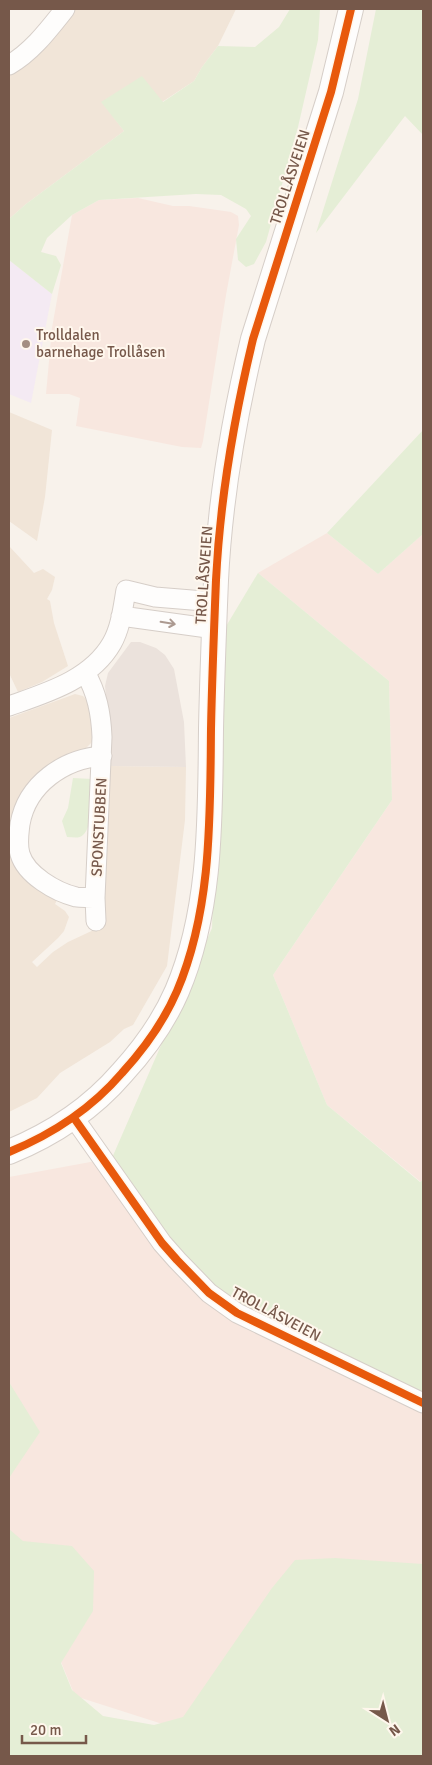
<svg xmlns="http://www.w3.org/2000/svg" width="432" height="1765" font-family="Signika,sans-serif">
	<rect width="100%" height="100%" fill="#f8f2eb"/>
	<path fill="#f1e5d8" d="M76,9h160l-18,37 -16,21 -8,14 -32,21h-60l22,29 -98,73 -17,15v-145l60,-57z
		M9,412l43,18 -7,67 -8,44 -28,-20z
		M9,546l25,27 9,-4 12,8 -3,13 -5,9 3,2 4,22 14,43 -26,16 -24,10 -9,-19z
		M75,694l8,2 4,4 5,19 2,19 -2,4 -7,7 -48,27 -14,15 -9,27 -3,25 47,55 -3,6 10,7 4,6 -5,14 -6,7 -26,24 5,5 16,-15 15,-10 32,-15 10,-161 76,1 -1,53 -18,146 -34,59 -9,4 -14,13 -50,31 -23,25 -28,14v-394z"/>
	<path fill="#f8e7df" d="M138,198l35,8h16l42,6 7,4 1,9 -13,70 -23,146 -2,7 -19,-1 -106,-21 4,-28 -11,-4h-23l6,-66 20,-113 27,-15z
		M327,533l51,41 45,-40v646l-2,2 -94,-77 -54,-130 119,-175 -3,-119 -131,-108z
		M112,1158l311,249v176l-245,146 -103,-33 -66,-161v-358z"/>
	<path fill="#ebe2dc" d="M131,642h9l16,6 9,7 9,14 10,53 2,45 -76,-1v-31l-5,-49 3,-13z"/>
	<path fill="#f4eaf3" d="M9,260l43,34 -21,109 -22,-9z"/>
	<path fill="#e5eed6" d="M290,9h30l-2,31 -20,87 -32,115 -12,22 -8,3 -8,-7 -2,-21 15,-23 -5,-7 -25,-14 -25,-1 -97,6 -27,15 -25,23 -6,14 15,4 5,9 -9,29 -43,-34v-41l17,-15 98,-73 -23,-29 41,-26 21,26 31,-21 8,-14 16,-21 37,1 24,-20z
		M376,9h47v126l-18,-19 -89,117 42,-134z
		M423,430v104l-45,40 -51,-41z
		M258,573l131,108 3,119 -119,175 54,130 93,77 3,-2v227l-88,-41 -141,-89 -82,-119 100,-230 10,-295z
		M73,778l19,1c-1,13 1,49 -9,56 -4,4 -10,2 -16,2l-5,-16 6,-13z
		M9,1382l31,50 -31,46z
		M9,1529l14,12 49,5 22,25 -1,40 -32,52 11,27 31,26 51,9 29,-8 89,-129 23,-28 40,-2 88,6v192h-414z"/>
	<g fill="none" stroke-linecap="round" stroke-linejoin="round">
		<g stroke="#d6cec8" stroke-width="21">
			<path id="minor" d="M9,65c23,-13 40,-36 56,-56
				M121,616l94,13
				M85,672c12,21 16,41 17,65l-7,161 1,23
				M9,706c37,-13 82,-26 103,-63 9,-16 11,-36 14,-53l29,7 61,5
				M95,898c-6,-1 -13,0 -19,-1 -20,-5 -50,-22 -56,-43 -3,-10 -1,-21 0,-30 7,-40 44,-65 82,-68
				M74,1118l88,125 15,17 32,33 28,20 186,90"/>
		</g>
		<g stroke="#d6cec8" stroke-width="26">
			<path id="tertiary" d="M9,1152c44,-18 82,-43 113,-79 22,-24 42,-52 55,-82 35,-82 33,-175 34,-262 1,-50 3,-100 5,-149 4,-81 18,-162 37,-241l78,-247 20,-83"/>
		</g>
		<use href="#minor" stroke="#fefdfc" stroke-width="19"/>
		<use href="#tertiary" stroke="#fefdfc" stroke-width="24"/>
		<g stroke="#fff7ed" stroke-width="11">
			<path id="cycleway" d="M74,1118l88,125 15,17 32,33 28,20 186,90
				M9,1152c44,-18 82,-43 113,-79 22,-24 42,-52 55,-82 35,-82 33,-175 34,-262 1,-50 3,-100 5,-149 4,-81 18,-162 37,-241l78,-247 20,-83"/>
		</g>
		<use href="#cycleway" stroke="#e8590c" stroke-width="8"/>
	</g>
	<defs><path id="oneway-shaft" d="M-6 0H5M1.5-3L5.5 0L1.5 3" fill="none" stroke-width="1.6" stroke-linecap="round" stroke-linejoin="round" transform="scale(1.25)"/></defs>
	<use stroke="#ac9a91" href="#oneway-shaft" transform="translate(168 623) rotate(9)"/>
	<circle fill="#a48e82" stroke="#fff7ed" stroke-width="2" cx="26" cy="344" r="5"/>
	<g text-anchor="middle" stroke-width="4" stroke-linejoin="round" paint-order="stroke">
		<g font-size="15" fill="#76584a" stroke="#fff7ed">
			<text transform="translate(290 177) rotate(-72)" y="5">TROLLÅSVEIEN</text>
			<text transform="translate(204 575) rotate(-86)" y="5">TROLLÅSVEIEN</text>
			<text transform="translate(99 827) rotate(-87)" y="5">SPONSTUBBEN</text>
			<text transform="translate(276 1314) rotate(28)" y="5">TROLLÅSVEIEN</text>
		</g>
		<g font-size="15" fill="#76584a" stroke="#fff7ed" text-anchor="start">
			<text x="36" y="340">Trolldalen<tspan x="36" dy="17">barnehage Trollåsen</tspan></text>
		</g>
	</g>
	<rect width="432" height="1765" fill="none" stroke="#76584a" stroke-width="20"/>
	<g transform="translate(387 1720) rotate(144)" stroke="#fff7ed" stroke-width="4" paint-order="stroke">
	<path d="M0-4L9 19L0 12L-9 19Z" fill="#76584a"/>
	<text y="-8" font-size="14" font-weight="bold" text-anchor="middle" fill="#76584a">N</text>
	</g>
	<path d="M22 1735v8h64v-8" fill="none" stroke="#76584a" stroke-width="2.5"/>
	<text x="30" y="1735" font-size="15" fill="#76584a" stroke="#fff7ed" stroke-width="4" paint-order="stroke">20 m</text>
</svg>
